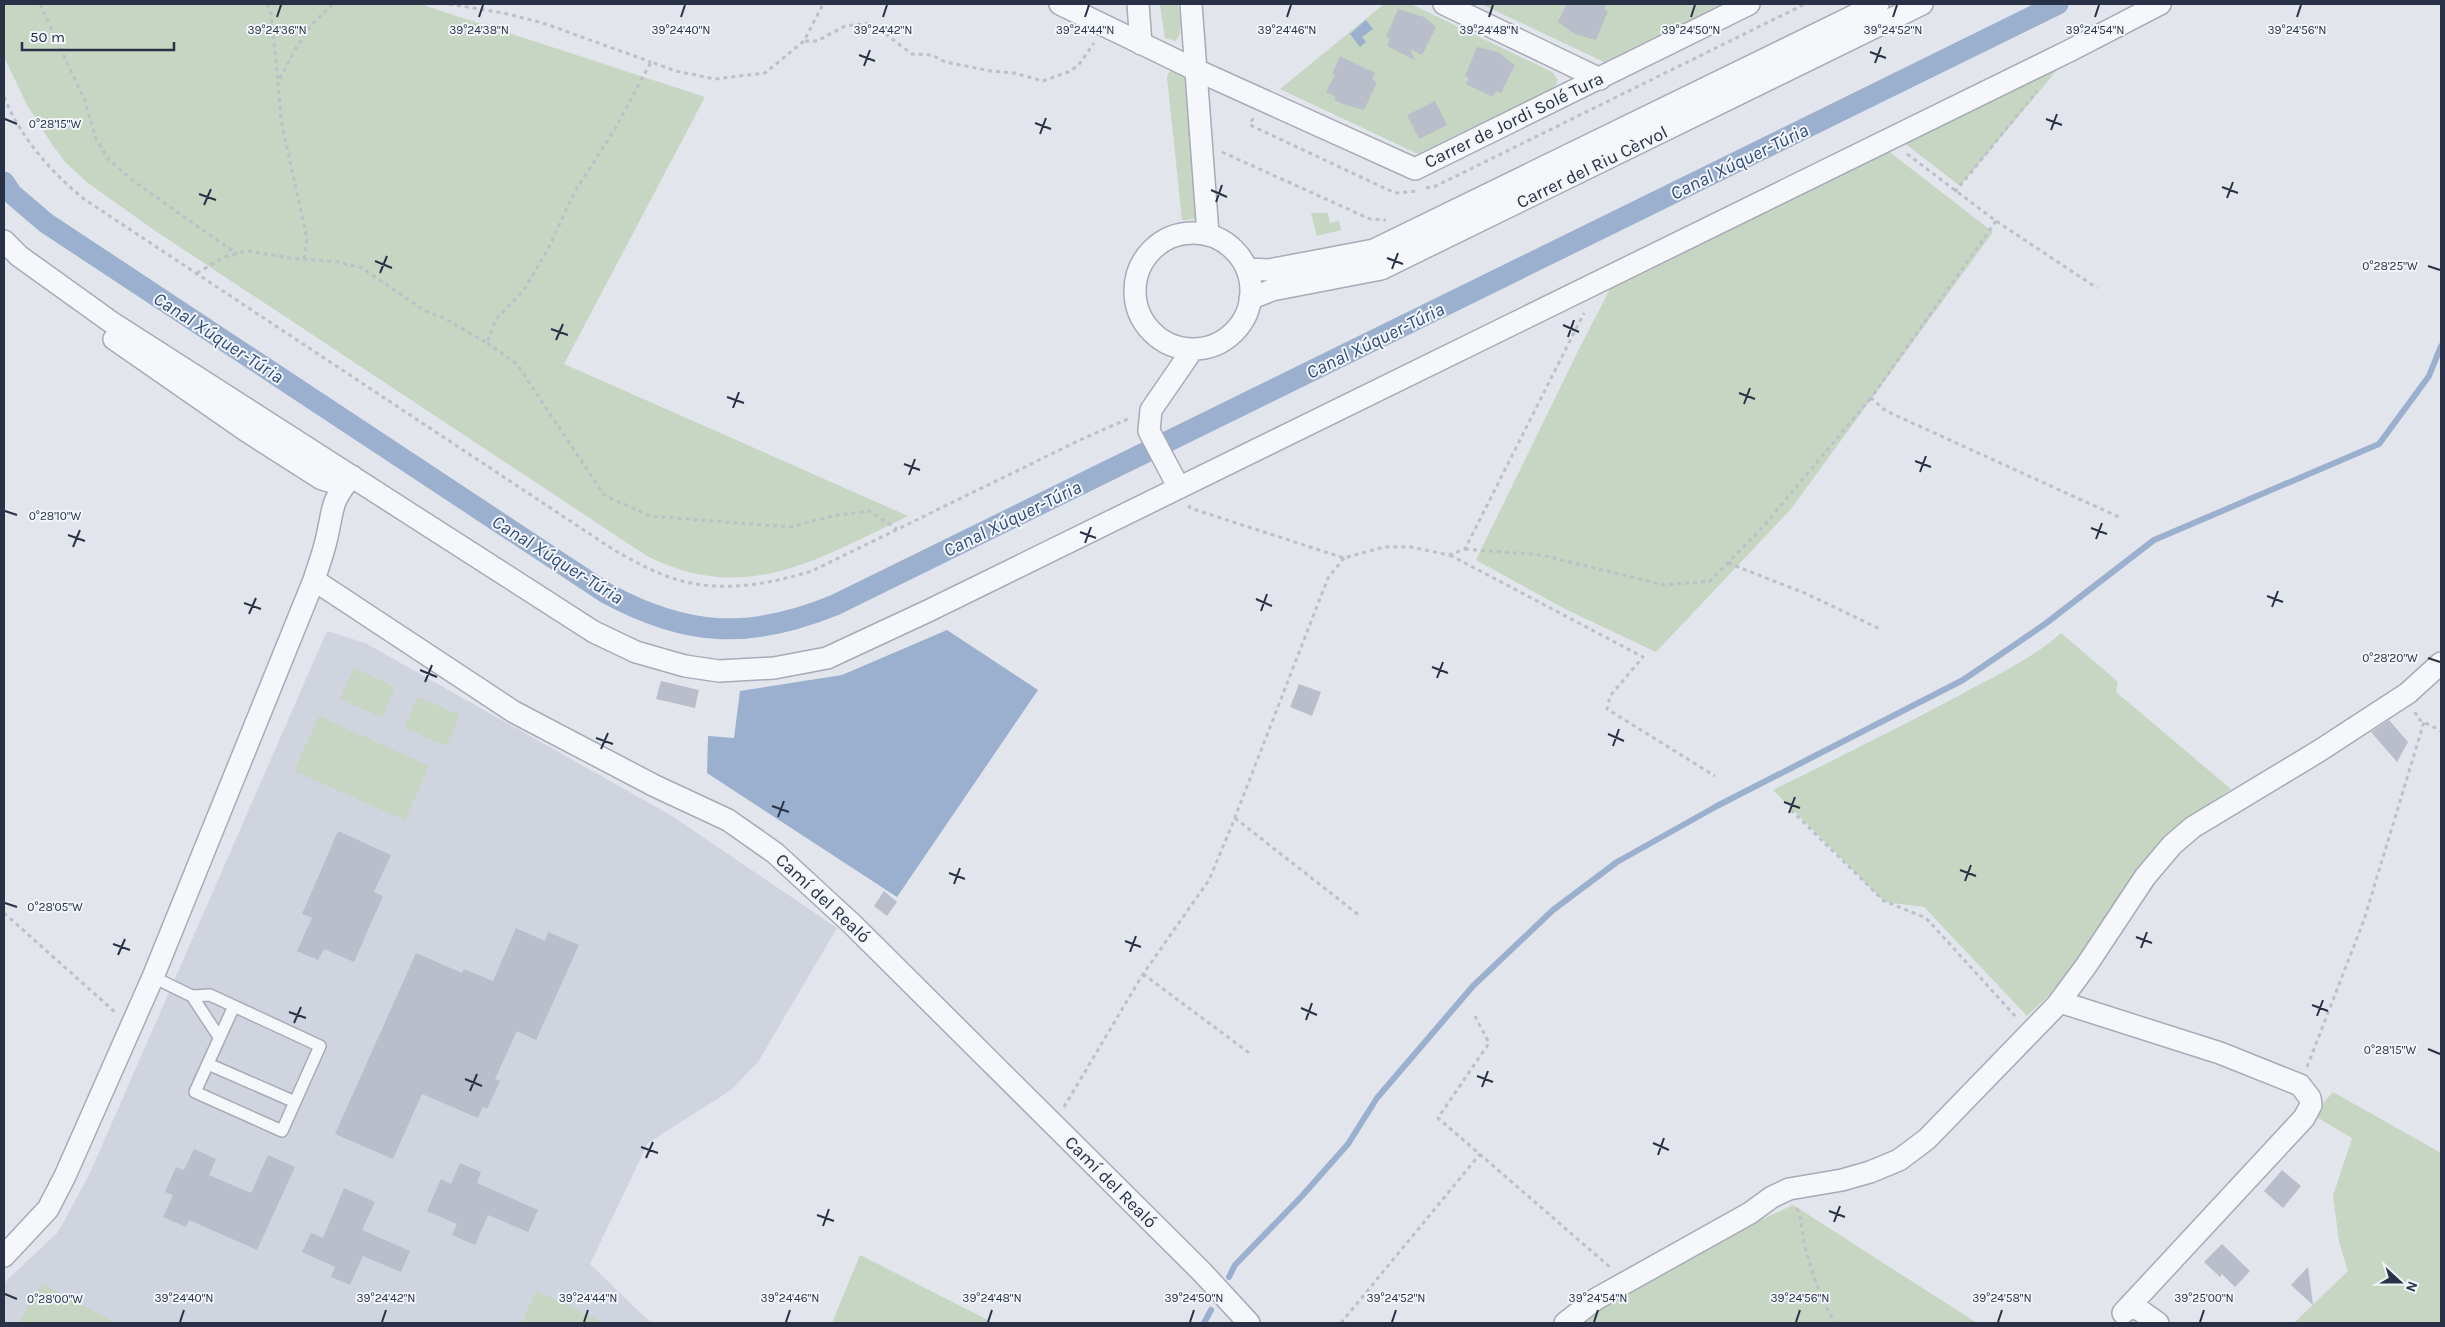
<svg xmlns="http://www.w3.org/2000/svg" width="2445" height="1327" font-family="Karla,sans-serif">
	<rect width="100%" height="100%" fill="#e2e5ec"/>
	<path fill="#d0d4de" d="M327,631l38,12 307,173 165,112 -79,134 -27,28 -83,53 -58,121 61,59h-647v-40l54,-51 32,-59z"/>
	<path fill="#c6d6c3" d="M4,4h422v2l279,91 -141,267 344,152c-90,43 -163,90 -261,40l-496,-328 -63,-45 -22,-20 -13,-17 -26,-41 -23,-48z
		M1160,4h18c1,11 7,29 -3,37l-10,-3z
		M1384,4h27l141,68 6,8 -3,7 -137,67 -138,-65z
		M1481,4h242l-119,58z
		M2063,63l-103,123 -57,-44z
		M1175,69l10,7 15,143 -18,1 -15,-143 2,-5z
		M1887,150l106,82 -202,277 -135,143 -91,-43 -89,-49 102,-209 34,-66z
		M1311,213h17l2,10 9,-2 2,9 -24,6z
		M2061,633l57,49 -2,10 115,97 -44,31 -128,166 -32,30 -103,-109 -39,-5 -112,-112c63,-31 125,-62 187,-95 35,-19 72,-36 101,-62z
		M354,668l41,19 -13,31 -42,-19z
		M418,697l42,18 -14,31 -42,-18z
		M319,716l110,50 -24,54 -111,-49z
		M2333,1092l108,61v170h-147l54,-52 -9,-29 -6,-46 19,-58 -39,-23z
		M1793,1205l184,118h-401l80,-54z
		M860,1255l134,68h-162z
		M41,1283l75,40h-97z
		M536,1291l70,32h-84z"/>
	<path fill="#9bafce" d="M1366,20l7,9 -11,8 4,5 -6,5 -10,-13z
		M947,630l91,60 -141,207 -190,-124 1,-37 26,2 6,-47 102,-16z"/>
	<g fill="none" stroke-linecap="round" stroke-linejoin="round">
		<path stroke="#9bafce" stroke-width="6" d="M1229,1277l6,-12 67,-69 46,-52 29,-46 96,-112 80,-76 64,-48 100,-56 246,-126 82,-56 109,-84 225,-96 50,-68 12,-30
			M1204,1323l7,-13"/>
		<path stroke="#9bafce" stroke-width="21" d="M4,182l8,12 34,29 560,370c81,44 143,47 229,12l1223,-601"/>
	</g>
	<path fill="#b9beca" d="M1567,4h39l-2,5 4,2 -12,29 -21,-6 -17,-12z
		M1398,9l26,8 12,10 -14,28 -12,-6 5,11 -28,-14 3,-7 -4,-2z
		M1477,47l21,5 17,13 -14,28 -5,-2 -3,6 -27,-13 3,-6 -4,-2z
		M1340,56l35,17 -3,7 5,2 -13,28 -21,-6 -9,-4 2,-3 -10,-5 9,-17 -3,-1z
		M1435,101l12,24 -28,14 -12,-24z
		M661,681l38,9 -4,18 -39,-9z
		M1299,684l22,8 -9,24 -22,-9z
		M2389,720l19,22 -11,20 -26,-30z
		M338,831l53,24 -17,37 9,4 -29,66 -30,-13 -6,11 -21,-9 15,-33 -10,-4z
		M884,891l13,11 -10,14 -13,-10z
		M516,928l29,13 3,-9 31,13 -43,95 -19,-9 -22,48 5,2 -13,28 -4,-2 -5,11 -56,-24 -29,65 -58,-25 81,-181 46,20 2,-4 29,12z
		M194,1149l22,10 -7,16 42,18 17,-38 27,12 -38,83 -68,-30 -3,7 -23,-10 10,-22 -8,-3 11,-25 8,3z
		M460,1163l21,9 -4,11 61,27 -10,22 -40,-17 -13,30 -23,-10 5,-11 -30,-13 14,-32 10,5z
		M2282,1170l19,16 -18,22 -19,-17z
		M344,1188l31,14 -13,28 48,21 -9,21 -38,-16 -13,29 -19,-8 4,-10 -33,-15 9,-19 12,5z
		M2222,1244l28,27 -15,16 -13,-13 -2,3 -16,-15z
		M2308,1267l5,38 -22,-20z"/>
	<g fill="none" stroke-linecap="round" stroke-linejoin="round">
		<g stroke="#a7abb7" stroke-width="14">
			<path id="lane" d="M153,977l39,19 18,-1 110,51 -38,85 -87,-39 39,-86
				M192,996l27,41
				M208,1064l87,38"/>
		</g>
		<g stroke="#a7abb7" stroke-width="24">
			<path id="street" d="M1060,4l134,65 221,100 334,-165
				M1138,4l3,40
				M1191,4l17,230
				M1444,4l156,75
				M1135 291a58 58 0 1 1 116 0a58 58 0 1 1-116 0Z
				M4,241l15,15 92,66 483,310 42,20 49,14 34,5 55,-3 53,-10 101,-47 1143,-561 89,-46
				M1247,269l22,1 105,-20 504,-246
				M1250,299l22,-9 109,-21 541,-265
				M114,339l131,91 75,48c14,6 19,5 32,-2
				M1179,488l-30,-57 2,-21 42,-61
				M314,580l200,132 141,74 73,34 47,33 77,71 350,348 47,51
				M2060,1002l160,51 80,32 10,13 1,7 -7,13 -181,195
				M4,1256l44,-47 17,-33 88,-199 161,-397c4,-13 9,-26 12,-39 8,-32 3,-38 26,-65
				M2131,1304l27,19
				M1565,1323l31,-24 154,-86 22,-16 17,-8 53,-9 28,-8 29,-12 28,-21 130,-134 29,-39 59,-89 27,-32 21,-18 126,-76 89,-58 33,-30"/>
		</g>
		<path stroke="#bdc0c8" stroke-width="3" stroke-dasharray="4 4" stroke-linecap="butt" d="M40,4l45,97 11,38 13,21 27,23 101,71
			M267,4l4,9 7,69
			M449,4l54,9 40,10 108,39
			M805,41h12l28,-15 26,-3 41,31 20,1 13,7 46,9 23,2 29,8 25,-9 10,-6 16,-23
			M4,97c17,41 46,74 80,102l530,351c18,10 35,20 55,27 47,17 97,8 143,-6l270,-132 48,-21
			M1253,118l-3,7 145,68 23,-2
			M1222,152l148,67 16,1
			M1907,154l89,67 101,67
			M1426,188l10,-2 369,-182
			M1955,192l82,-101
			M1996,221l-125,177 15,13 233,106
			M304,259l3,-20 -26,-119 -3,-38 18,-34 16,-24 21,-20
			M197,273l27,-16 23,-6 43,7 48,4 24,6 63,43 19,7 43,25 9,-24 28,-29 24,-41 27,-58 40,-62 36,-67 25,9 39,8 50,-6 39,-32 19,-37
			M487,343l30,21 87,131 46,21 140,11 42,-11 37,-5 28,18
			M1189,505l1,3 154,50 40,-11h27l38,8 16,-6 119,-236
			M1465,549l76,6 123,30 46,-4 51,-52 110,-131
			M1450,555l193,102 -33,39 -3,13 108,67
			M1728,563l79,31 73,35
			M2415,712l3,7 23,12
			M1791,810l93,91 42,17 90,99
			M1235,818l125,98
			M4,913l111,99
			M1143,974l109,81
			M1475,1016l14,27 -51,75 173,150
			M2307,1067l57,-147 60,-198
			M1064,1107l79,-133 66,-94 23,-55 96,-247 16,-20
			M1797,1208c5,13 5,25 8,39 7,26 16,53 30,76
			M1341,1323l139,-169"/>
		<use href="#lane" stroke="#f6f7fa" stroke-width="11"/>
		<use href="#street" stroke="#f6f7fa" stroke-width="21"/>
	</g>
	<path fill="none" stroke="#293146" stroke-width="2" d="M277,17l4,-12M479,17l4,-12M681,17l4,-12M883,17l4,-12M1085,17l4,-12M1287,17l4,-12M1489,17l4,-12M1691,17l4,-12M1893,17l4,-12M2095,17l4,-12M2297,17l4,-12M1870,52l16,6M859,55l16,6M1875,63l6,-16M864,66l6,-16M5,119l12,5M2046,119l16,6M1035,123l16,6M2051,130l6,-16M1040,134l6,-16M2222,187l16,6M1211,190l16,7M199,194l17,6M2227,198l6,-16M1216,202l6,-17M204,205l7,-16M1387,258l16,6M375,261l17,7M2428,266l12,4M1392,269l6,-16M380,273l7,-17M1563,325l16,7M551,329l17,6M1568,337l6,-17M556,340l7,-16M1739,393l16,6M727,397l17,6M1744,404l6,-16M733,408l6,-16M1915,461l16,6M904,464l16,6M1920,472l6,-16M909,475l6,-16M5,511l12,4M2091,528l16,6M1080,532l16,6M68,535l17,6M2096,539l6,-16M1085,543l6,-16M73,547l7,-17M2267,596l16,6M1256,599l16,7M244,603l17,6M2272,607l6,-16M1261,611l6,-17M249,614l7,-16M2428,658l12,4M1432,667l16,6M420,670l17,7M1437,678l6,-16M425,682l7,-17M1608,734l16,7M596,738l17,6M1613,746l6,-17M601,749l7,-16M1784,802l16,6M772,806l17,6M1789,813l6,-16M778,817l6,-16M1960,870l16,6M949,873l16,6M1965,881l6,-16M954,884l6,-16M5,903l12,4M2136,937l16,6M1125,941l16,6M113,944l17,6M2141,948l6,-16M1130,952l6,-16M118,955l7,-16M2312,1005l16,6M1301,1008l16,7M289,1012l17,6M2317,1016l6,-16M1306,1020l6,-17M294,1023l7,-16M2428,1049l12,5M1477,1076l16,6M465,1079l17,7M1482,1087l6,-16M470,1091l7,-17M1653,1143l16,7M641,1147l17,6M1658,1155l6,-17M646,1158l7,-16M1829,1211l16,6M817,1215l17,6M1834,1222l6,-16M823,1226l6,-17M5,1294l12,5M180,1322l4,-12M382,1322l4,-12M584,1322l4,-12M786,1322l4,-12M988,1322l4,-12M1190,1322l4,-12M1392,1322l4,-12M1594,1322l4,-12M1796,1322l4,-12M1998,1322l4,-12M2200,1322l4,-12"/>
	<g text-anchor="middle" stroke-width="4" stroke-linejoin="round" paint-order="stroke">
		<g font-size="18" fill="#293146" stroke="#f2f5f9">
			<text transform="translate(1514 120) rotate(-26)" y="6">Carrer de Jordi Solé Tura</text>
			<text transform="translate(1592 167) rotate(-26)" y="6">Carrer del Riu Cèrvol</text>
			<text transform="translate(823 898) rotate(43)" y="6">Camí del Realó</text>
			<text transform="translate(1111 1182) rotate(45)" y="6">Camí del Realó</text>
		</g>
		<g font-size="19" font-style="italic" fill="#2f4b7d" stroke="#f2f5f9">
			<text transform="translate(1739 161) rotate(-26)" y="7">Canal Xúquer-Túria</text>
			<text transform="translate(219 337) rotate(33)" y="7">Canal Xúquer-Túria</text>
			<text transform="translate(1375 340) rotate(-26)" y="7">Canal Xúquer-Túria</text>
			<text transform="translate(1012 518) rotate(-26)" y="7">Canal Xúquer-Túria</text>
			<text transform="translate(558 559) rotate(32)" y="7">Canal Xúquer-Túria</text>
		</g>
	</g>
	<g font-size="12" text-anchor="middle" fill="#293146" stroke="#f2f5f9" stroke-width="4" stroke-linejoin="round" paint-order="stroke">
		<text x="681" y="34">39°24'40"N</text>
		<text x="1085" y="34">39°24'44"N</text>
		<text x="1287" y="34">39°24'46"N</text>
		<text x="1489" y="34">39°24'48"N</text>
		<text x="1691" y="34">39°24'50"N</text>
		<text x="1893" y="34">39°24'52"N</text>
		<text x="277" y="34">39°24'36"N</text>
		<text x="479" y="34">39°24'38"N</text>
		<text x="883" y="34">39°24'42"N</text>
		<text x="2095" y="34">39°24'54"N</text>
		<text x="2297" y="34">39°24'56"N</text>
		<text x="55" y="128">0°28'15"W</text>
		<text x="2390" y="270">0°28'25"W</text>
		<text x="55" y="520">0°28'10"W</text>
		<text x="2390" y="662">0°28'20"W</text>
		<text x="55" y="911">0°28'05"W</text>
		<text x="2390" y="1054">0°28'15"W</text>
		<text x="184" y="1302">39°24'40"N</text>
		<text x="386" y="1302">39°24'42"N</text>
		<text x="588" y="1302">39°24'44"N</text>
		<text x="790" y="1302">39°24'46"N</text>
		<text x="992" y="1302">39°24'48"N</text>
		<text x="1194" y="1302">39°24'50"N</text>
		<text x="1396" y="1302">39°24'52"N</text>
		<text x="1598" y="1302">39°24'54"N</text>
		<text x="1800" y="1302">39°24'56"N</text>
		<text x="2002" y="1302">39°24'58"N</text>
		<text x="2204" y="1302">39°25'00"N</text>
		<text x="55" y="1303">0°28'00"W</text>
	</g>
	<rect width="2445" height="1327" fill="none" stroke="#293146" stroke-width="10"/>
	<g transform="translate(2400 1282) rotate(111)" stroke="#f2f5f9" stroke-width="4" paint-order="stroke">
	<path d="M0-4L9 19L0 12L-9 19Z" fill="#293146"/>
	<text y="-8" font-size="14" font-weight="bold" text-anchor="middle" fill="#293146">N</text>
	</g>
	<path d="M22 42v8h152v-8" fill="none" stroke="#293146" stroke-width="2.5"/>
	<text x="30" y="42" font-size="15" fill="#293146" stroke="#f2f5f9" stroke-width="4" paint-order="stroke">50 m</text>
</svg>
